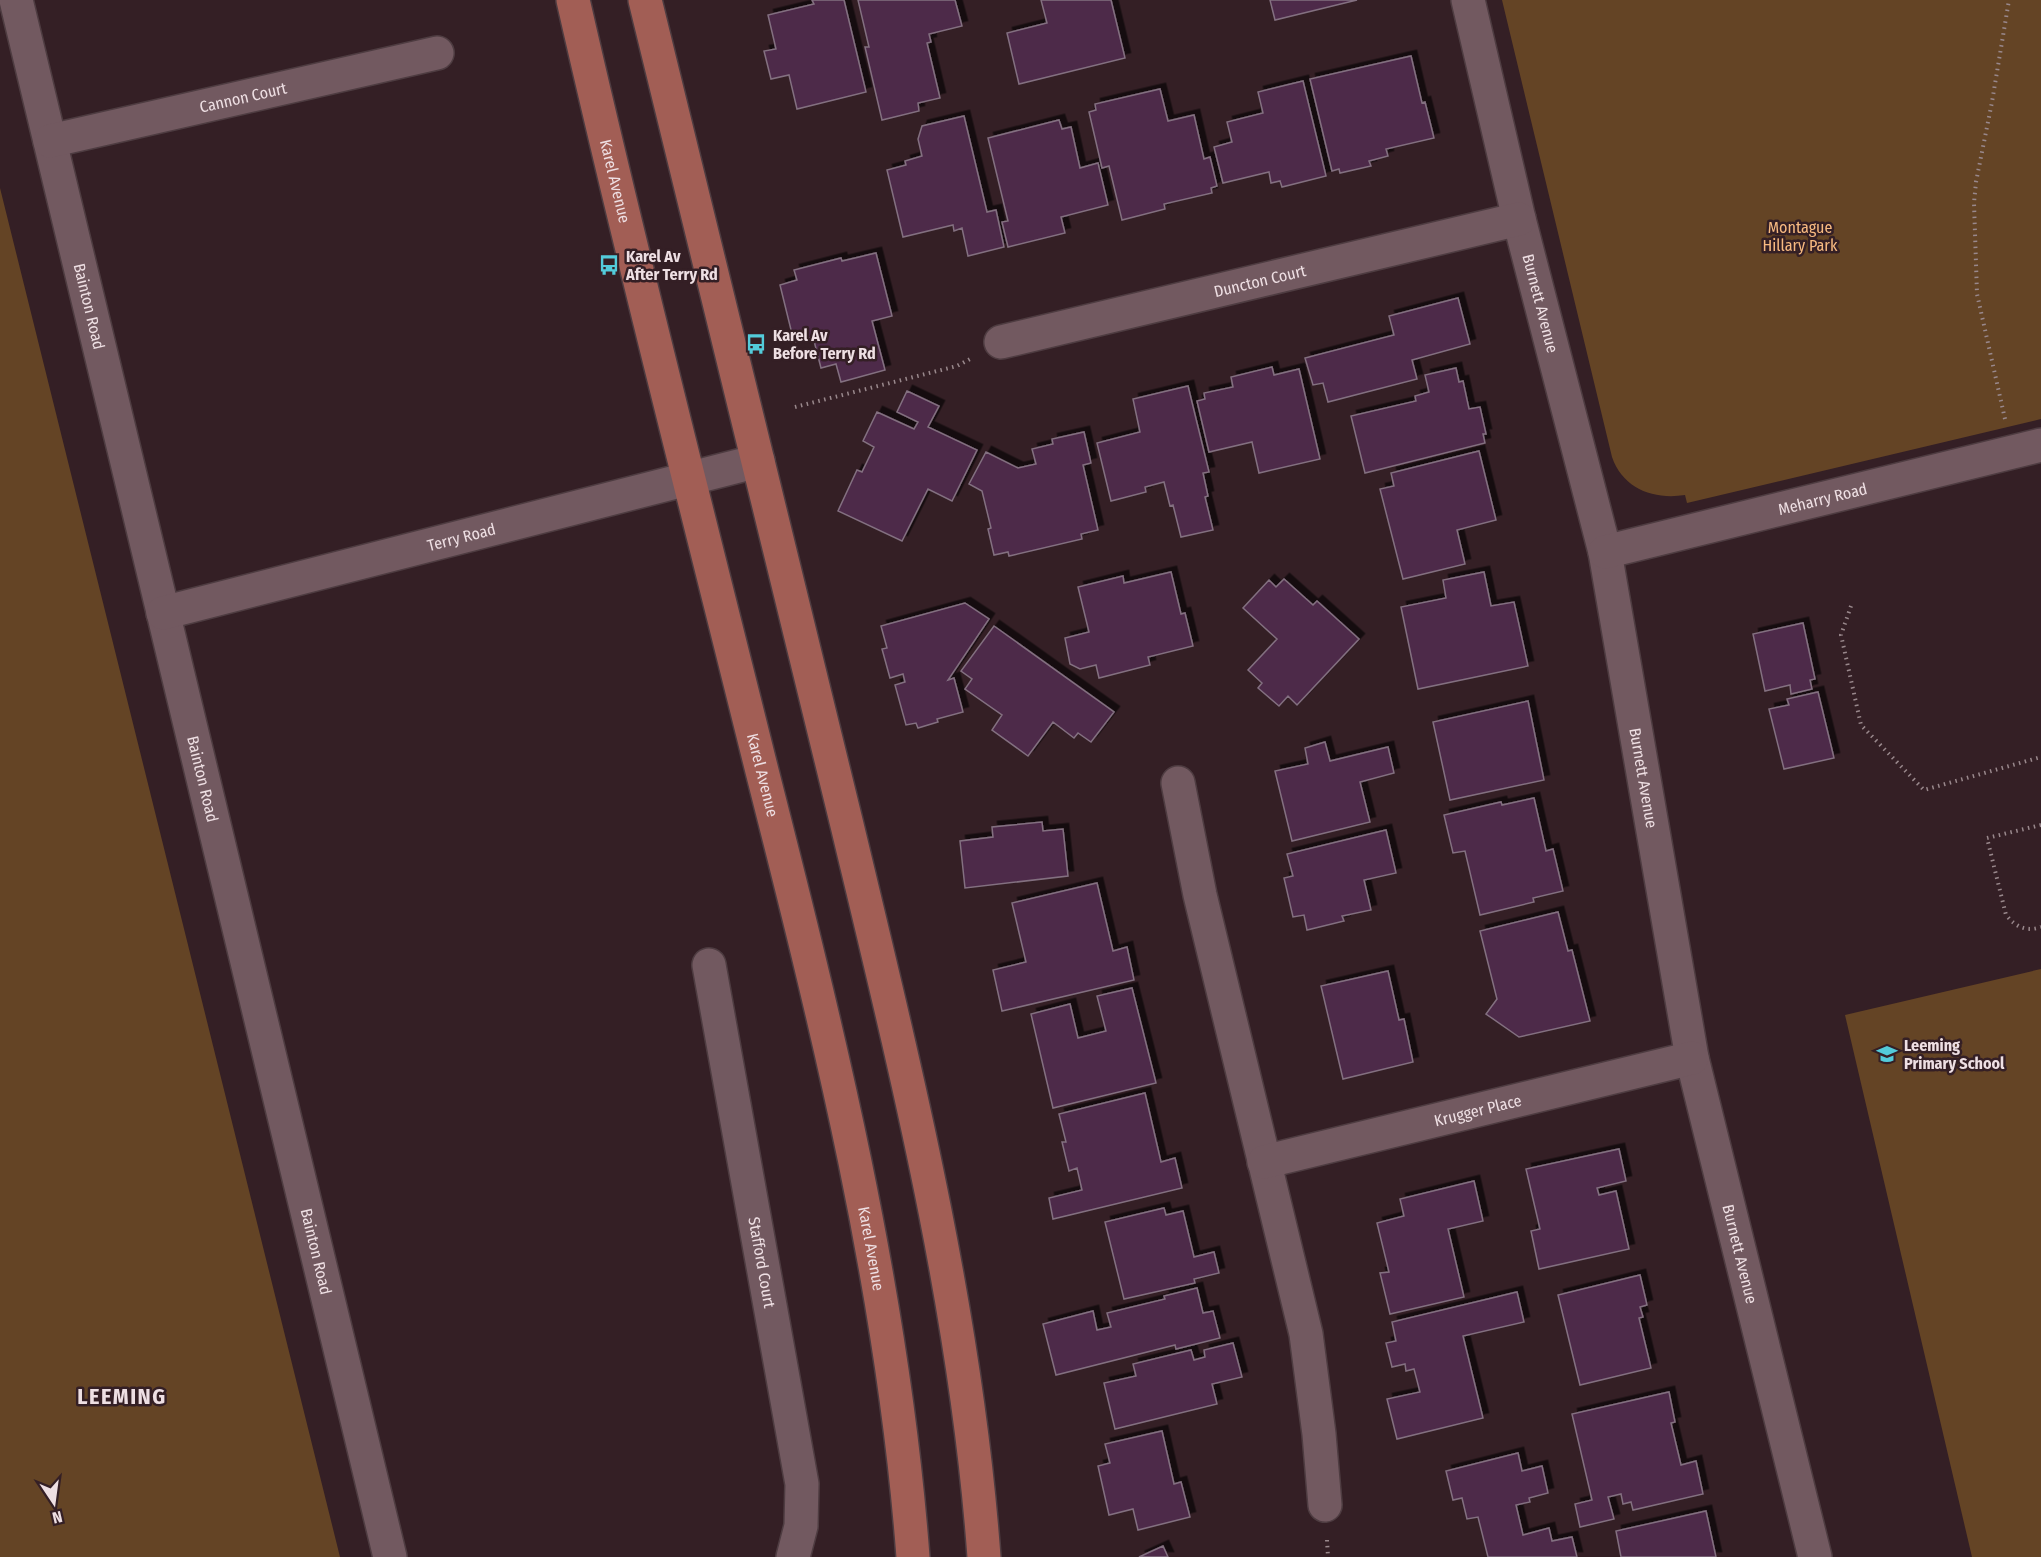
<svg xmlns="http://www.w3.org/2000/svg" width="2041" height="1557" font-family="'Fira Sans Condensed',sans-serif">
	<defs>
		<filter id="shadow"><feDropShadow dx="5.5" dy="-5.5" stdDeviation="0" flood-color="#0009"/></filter>
	</defs>
	<rect width="100%" height="100%" fill="#341f25"/>
	<path fill="#644425" d="M1502,0h539v419l-354,84 -2,-8c-31,5 -62,-6 -73,-38z
		M0,188l340,1369h-340z
		M2041,969v588h-69l-127,-542z"/>
	<path fill="#4d294a" stroke="#837080" stroke-width="1.5" filter="url(#shadow)" d="M812,0h32l22,92 -69,17 -8,-34 -18,4 -7,-28 12,-2 -8,-34 46,-11z
		M858,0h97l7,26 -33,8 2,8 -4,1 13,55 -22,5 1,8 -37,9 -17,-73h4z
		M1041,0h70l14,58 -106,26 -12,-51 40,-10z
		M1270,0h87l-82,20z
		M1411,56l11,47 3,-1 9,36 -48,11 2,7 -19,5 2,5 -31,7 -1,-4 -7,2 -22,-92z
		M1303,81l23,95 -44,11 -2,-6 -9,2 -2,-11 -46,11 -9,-36 18,-5 -5,-20 36,-9 -5,-21z
		M1160,89l8,32 26,-6 10,44 6,-2 7,29 -6,2 1,5 -48,11 1,5 -43,11 -13,-54 -7,2 -13,-56 7,-2 -1,-6z
		M964,116l23,96 9,-2 8,37 -36,9 -6,-28 -8,3 -1,-6 -50,12 -16,-67 19,-5 -1,-4 17,-5 -4,-17 4,-13z
		M1059,120l3,9 9,-2 9,41 18,-5 10,42 -47,12 4,16 -57,14 -6,-25 6,-1 -20,-83z
		M876,253l16,63 -20,5 13,49 -44,12 -5,-18 -15,4 -8,-31 -19,5 -14,-57 17,-5 -3,-10 47,-12 1,3z
		M1458,298l12,46 -58,16 5,19 -89,23 -5,-19 -10,2 -8,-27 89,-23 -5,-19z
		M1272,367l2,8 25,-6 21,90 -61,14 -7,-31 -43,10 -12,-51 8,-2 -1,-6 29,-6 -2,-10z
		M1456,368l3,14 4,-1 6,28 11,-2 6,27h-3l2,9 -120,30 -14,-57 65,-15 -1,-5 14,-4 -4,-17z
		M1188,386l21,86 -6,1 5,23 -3,1 8,33 -32,7 -8,-32 -3,1 -6,-24 -19,5 1,5 -35,9 -14,-58 43,-11 -7,-33z
		M907,391l32,15 -11,21 49,23 -25,51 -24,-12 -26,52 -64,-30 19,-41 5,2 12,-25 -11,-6 14,-29 37,17 4,-7 -21,-10z
		M1084,432l7,31 -8,2 15,65 -17,4 1,5 -73,17 -1,-4 -14,3 -6,-26 3,-1 -9,-37 -13,-7 17,-32 32,16 18,-4 -4,-15 21,-5 -1,-5z
		M1479,451l17,69 -39,10 8,34 -62,15 -23,-90 14,-3 -3,-13z
		M1171,572l10,42 4,-1 8,33 -45,11 2,8 -51,13 -3,-13 -16,4 -10,-5 -5,-26 24,-6 -11,-45 45,-11 1,7z
		M1484,572l7,34 23,-4 14,64 -110,23 -17,-82 45,-9 -3,-18z
		M1284,579l29,26 4,-4 42,38 -62,66 -9,-9 -9,10 -21,-18 4,-5 -14,-13 29,-31 -34,-31 26,-28 7,7z
		M965,603l24,16 -41,61 6,-2 9,34 -26,7 1,3 -20,6 -2,-5 -10,2 -11,-40 10,-3 -2,-8 -13,4 -8,-29 5,-1 -6,-22z
		M1803,623l12,56 -5,1 2,9 -21,5 -1,-9 -25,6 -12,-57z
		M994,626l120,86 -23,30 -13,-9 -4,5 -21,-16 -25,34 -36,-26 10,-15 -37,-26 7,-10 -11,-8z
		M1818,692l16,66 -50,11 -15,-60 20,-4 -2,-6z
		M1528,701l16,79 -94,20 -17,-78z
		M1325,742l5,19 58,-14 6,26 -34,9 10,40 -78,19 -17,-70 33,-7 -3,-16z
		M1534,798l12,53 7,-2 10,42 -30,7 1,4 -54,13 -15,-64 -12,2 -9,-38 57,-13 1,3z
		M1042,822l1,9 20,-2 5,47 -103,12 -5,-47 33,-4 -1,-10z
		M1386,830l10,43 -32,7 7,30 -29,6 2,5 -37,9 -3,-15 -11,2 -9,-39 9,-2 -6,-22z
		M1097,883l16,68 14,-4 7,33 -132,31 -9,-41 33,-8 -14,-59z
		M1558,912l10,39 4,-1 18,71 -71,16 -33,-23 11,-15 -17,-68z
		M1388,971l11,49 5,-1 9,43 -70,17 -22,-93z
		M1132,988l24,95 -103,25 -22,-94 39,-10 8,34 28,-7 -9,-35z
		M1145,1093l16,69 14,-4 7,30 -129,31 -4,-21 33,-8 -5,-22 -8,3 -7,-29h4l-7,-28z
		M1619,1149l7,32 -29,7 2,7 17,-4 13,58 -90,20 -8,-38 9,-2 -14,-60z
		M1474,1181l9,40 -35,8 16,68 -74,17 -10,-41 9,-1 -12,-49 27,-7 -4,-17z
		M1164,1208l2,7 17,-4 11,46 20,-5 5,21 -25,6 1,4 -71,16 -19,-77z
		M1640,1275l7,30 -7,2 3,10 -4,1 12,50 -71,17 -22,-90z
		M1197,1288l6,25 10,-2 7,27 -44,11 -1,-4 -119,30 -13,-51 50,-13 4,19 14,-3 -4,-14 58,-14 -1,-3z
		M1517,1292l7,30 -61,14 20,82 -86,21 -10,-40 33,-7 -6,-23 -8,2 -1,-7 -13,3 -6,-24 10,-2 -4,-19z
		M1233,1343l9,34 -30,7 5,20 -102,25 -11,-46 32,-7 -3,-12 58,-14 3,10 11,-3 -1,-7z
		M1669,1392l6,30 -4,1 10,42 15,-4 7,33 -70,16 -2,-8 -8,2 -2,-10 -13,3 6,22 -34,8 -5,-23 17,-4 -20,-86z
		M1162,1431l12,53 7,-2 9,35 -52,13 -5,-21 -24,6 -11,-49 12,-3 -5,-19z
		M1518,1453l4,18 20,-5 6,27 -19,5 1,4 -14,3 7,30 26,-7 3,13 20,-4 5,20h-89l-10,-40 -11,2 -5,-21 -9,2 -7,-29z
		M1706,1511l10,46h-95l-5,-26z
		M1163,1546l5,11h-29z"/>
	<g fill="none" stroke-linecap="round" stroke-linejoin="round">
		<g stroke="#4e3c41" stroke-width="36">
			<g id="minor">
				<path id="s1" d="M16,0l374,1557"/>
				<path id="s2" d="M1468,0l51,219 86,333 87,506 123,499"/>
				<path id="s3" d="M50,141l387,-88"/>
				<path id="s4" d="M1001,342l518,-123"/>
				<path id="s5" d="M1605,552l436,-107"/>
				<path id="s6" d="M163,613l595,-152"/>
				<path d="M1178,783l22,112 106,439 13,100 6,71"/>
				<path id="s7" d="M709,965l93,519 -1,42 -8,31"/>
				<path id="s8" d="M1264,1162l428,-104"/>
			</g>
		</g>
		<g stroke="#4e3c41" stroke-width="36">
			<g id="major">
				<path id="s9" d="M573,0c59,258 125,514 189,771 66,259 131,519 151,786"/>
				<path d="M645,0c67,275 135,550 202,825 58,242 119,484 137,732"/>
			</g>
		</g>
		<path stroke="#99888c" stroke-width="4" stroke-dasharray="1.5 4.5" stroke-linecap="butt" d="M795,407l162,-41 13,-7
			M2005,419l-28,-125 -3,-91 2,-21 16,-80 17,-102
			M1851,606l-10,29 20,90 63,65 117,-33
			M2041,825l-54,13 19,77c10,12 20,17 35,12
			M1327,1540l1,17"/>
		<use href="#minor" stroke="#725960" stroke-width="33"/>
		<use href="#major" stroke="#a25e55" stroke-width="33"/>
	</g>
	<defs>
		<g id="bus-bare" transform="scale(1.62)"><path d="M-5-6H5V4H4V6H2V4H-2V6H-4V4H-5ZM-3.5-4V0h7V-4ZM-3.5 1.2v1.5H-2V1.2ZM2 1.2v1.5H3.5V1.2Z" fill="#53cbda" stroke="#341f25" stroke-width="2.5" paint-order="stroke"/></g>
		<g id="school-bare" transform="scale(1.62)"><path d="M0-5L7-2L0 1L-7-2ZM-4 1L0 2.5L4 1V4Q0 6-4 4Z" fill="#53cbda" stroke="#341f25" stroke-width="2.5" paint-order="stroke"/></g>
	</defs>
	<g fill-rule="evenodd">
		<use href="#bus-bare" x="609" y="265"/>
		<use href="#bus-bare" x="756" y="344"/>
		<use href="#school-bare" x="1887" y="1054"/>
	</g>
	<g text-anchor="middle" stroke-width="5" stroke-linejoin="round" paint-order="stroke">
		<g font-size="16" fill="#eedfe3" stroke="#341f25">
			<text dy="6" stroke="none"><textPath href="#s3" startOffset="198">Cannon Court</textPath></text>
			<text dy="6" stroke="none"><textPath href="#s9" startOffset="186">Karel Avenue</textPath></text>
			<text dy="6" stroke="none"><textPath href="#s4" startOffset="266">Duncton Court</textPath></text>
			<text dy="6" stroke="none"><textPath href="#s2" startOffset="312">Burnett Avenue</textPath></text>
			<text dy="6" stroke="none"><textPath href="#s1" startOffset="315">Bainton Road</textPath></text>
			<text dy="6" stroke="none"><textPath href="#s5" startOffset="224">Meharry Road</textPath></text>
			<text dy="6" stroke="none"><textPath href="#s6" startOffset="308">Terry Road</textPath></text>
			<text dy="6" stroke="none"><textPath href="#s9" startOffset="798">Karel Avenue</textPath></text>
			<text dy="6" stroke="none"><textPath href="#s2" startOffset="798">Burnett Avenue</textPath></text>
			<text dy="6" stroke="none"><textPath href="#s1" startOffset="801">Bainton Road</textPath></text>
			<text dy="6" stroke="none"><textPath href="#s8" startOffset="220">Krugger Place</textPath></text>
			<text dy="6" stroke="none"><textPath href="#s9" startOffset="1284">Karel Avenue</textPath></text>
			<text dy="6" stroke="none"><textPath href="#s1" startOffset="1287">Bainton Road</textPath></text>
			<text dy="6" stroke="none"><textPath href="#s2" startOffset="1284">Burnett Avenue</textPath></text>
			<text dy="6" stroke="none"><textPath href="#s7" startOffset="302">Stafford Court</textPath></text>
		</g>
		<g font-size="16" fill="#f8ba81" stroke="#341f25">
			<text x="1800" y="233">Montague<tspan x="1800" dy="18">Hillary Park</tspan></text>
		</g>
		<g font-size="16" font-weight="bold" fill="#eedfe3" stroke="#341f25" text-anchor="start">
			<text x="626" y="262">Karel Av<tspan x="626" dy="18">After Terry Rd</tspan></text>
			<text x="773" y="341">Karel Av<tspan x="773" dy="18">Before Terry Rd</tspan></text>
			<text x="1904" y="1051">Leeming<tspan x="1904" dy="18">Primary School</tspan></text>
		</g>
		<g font-size="22" font-weight="bold" letter-spacing="1.5" fill="#eedfe3" stroke="#341f25">
			<text x="122" y="1404">LEEMING</text>
		</g>
	</g>
	<g transform="translate(54 1503) rotate(167)" stroke="#341f25" stroke-width="4.5" paint-order="stroke">
	<path d="M0-4.5L10 22L0 15L-10 22Z" fill="#eedfe3"/>
	<text y="-9" font-size="16" font-weight="bold" text-anchor="middle" fill="#eedfe3">N</text>
	</g>
</svg>
